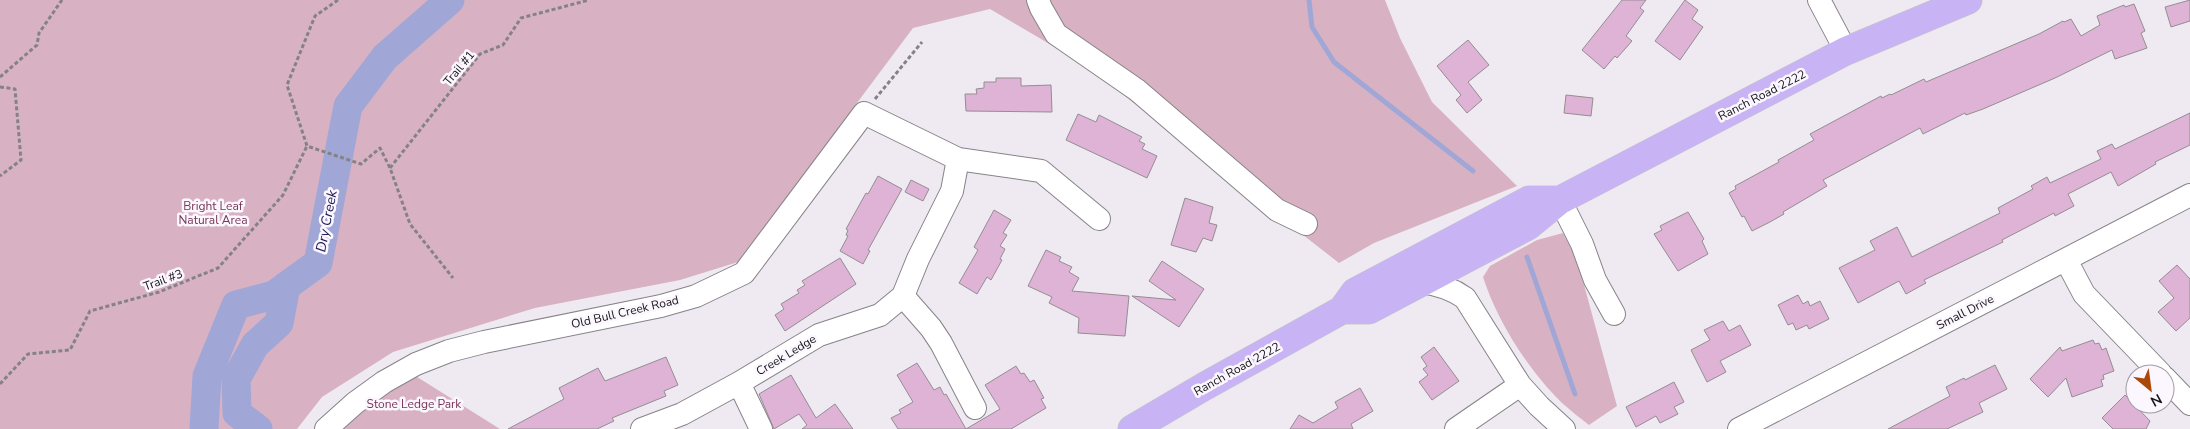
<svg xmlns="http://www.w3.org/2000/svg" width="2190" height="429" font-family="'Nunito Sans',sans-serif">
	<rect width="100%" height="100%" fill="#efeaf1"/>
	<path fill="#d8b2c2" d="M0,0h1385l15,38 32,64 85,84 -143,57 -35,20 -254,-198 -95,-56 -77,19 -175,234 -58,18 -145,28 -142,44 -71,45 -25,32h-297z
		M1563,233l14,26 40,147 -28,19c-9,-7 -18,-14 -27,-22 -33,-32 -65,-82 -79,-126l7,-11 47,-26z
		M414,375l86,54h-166z"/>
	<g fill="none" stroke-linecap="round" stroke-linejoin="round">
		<path stroke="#a0a7d6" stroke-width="5" d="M1309,0l3,27 22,35 139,109
			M1527,257l48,137"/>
		<path stroke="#a0a7d6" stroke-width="29" d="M204,429l3,-53 29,-71 38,-10 44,-32 30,-157 37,-49 65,-57
			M258,429l-21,-16 -1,-34 19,-34 24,-22 7,-37"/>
	</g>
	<path fill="#dfb3d6" stroke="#948d92" d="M1622,0h24l-6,8 4,3 -18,25 6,5 -15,17 -2,-2 -11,13 -22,-19z
		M1685,0l13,10 -6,9 11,8 -23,33 -25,-19z
		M2190,0v21l-19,6 -6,-20z
		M2134,4l11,27 -4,2 6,15 -32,11 -3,-9 -57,28 -72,31 -17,6 -1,-2 -42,21 -3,-6 -97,52 4,6 -44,26 1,2 -14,8 -18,9 -8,-15 -2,1 -13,-24 7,-4 -1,-3 44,-24 -1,-2 36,-20 -4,-6 71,-38 1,2 8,-4 1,1 33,-16 2,3 113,-48 24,-13 1,1 7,-3 10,17 19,-11 -3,-9 27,-11 1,2z
		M1468,40l21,25 -21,17 14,18 -15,13 -11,-13 5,-5 -24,-29z
		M996,78h25v8l30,-1 1,27 -86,-1 -1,-17h12l-1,-5 8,-1v-6h12z
		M1566,95l27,3 -2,18 -27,-3z
		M2190,113v32l-35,17 1,2 -38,22 -7,-14 -43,22 6,12 -19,10 -1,-3 -52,27 1,2 -79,38 2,3 -20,11 -7,-13 -41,22 -19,-35 36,-18 -5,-9 27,-14 15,30 88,-44 -2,-5 35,-19 -2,-3 16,-9 3,6 51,-24 -4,-8 15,-7 3,5z
		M1078,114l18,8 3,-7 43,22 -3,4 6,3 -3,5 15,7 -10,22 -81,-38z
		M878,176l24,13 -34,61 2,1 -7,13 -23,-13 8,-15 -2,-1 2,-5 -2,-1 20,-36 2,1z
		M911,180l18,9 -6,12 -18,-9z
		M1185,198l28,9 -4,16 8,2 -5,16 -9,-3 -7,14 -25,-7z
		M994,210l17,10 -8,13 4,2 -7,11 5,3 -5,10 2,1 -11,20 -4,-3 -10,17 -18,-11 19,-33 -4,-3z
		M1688,212l16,27 -2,2 6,13 -30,17 -24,-37 8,-4 -2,-4z
		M1046,250l15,7 -2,4 13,6 -3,5 10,6 -7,13 57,5 -4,40 -47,-3 1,-15 -30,-15 3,-6 -24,-11z
		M840,258l16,26 -71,47 -10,-16 9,-6 -3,-5 18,-11 -2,-3 8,-5 -3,-4z
		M1162,261l42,28 -25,38 -47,-31 44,4 -27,-19z
		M2177,265l13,14v39l-14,13 -18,-19 16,-14 -15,-17z
		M1798,295l5,9 5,-3 2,5 10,-5 9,18 -20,10 -2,-4 -11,5 -3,-7 -5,2 -10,-20z
		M1723,321l6,10 11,-6 11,20 -31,16 6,11 -19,10 -16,-32 19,-10 -6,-10z
		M2093,340l2,4 4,-1 3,7 4,-2 8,23 -11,4 1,4 -3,1 2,6 -31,11 -6,-19 -18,19 -18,-18 30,-32 2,4z
		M1434,347l25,34 -27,19 -13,-18 9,-7 -5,-6 4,-3 -6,-9z
		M666,357l12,28 -14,6 2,5 -54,22 2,3 -17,8h-89l56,-30 -5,-11 39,-20 7,13z
		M917,363l17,27 6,-3 4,8 2,-1 20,35 34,-20 -15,-24 31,-19 5,8 3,-1 6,9 4,-2 10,18 -3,1 5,9 -35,21h-113l-7,-11 10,-5 -2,-3 14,-8 -16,-27z
		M1995,365l12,24 -28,14 4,9 -36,17h-59l62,-33 -4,-9 18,-9 1,2z
		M791,375l25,43 19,-14 18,25h-51l5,-4 -8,-11 -25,15 -15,-35z
		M1674,382l10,20 -10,5 4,7 -18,9 -4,-7 -20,11 -10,-20z
		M1360,388l13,23 -22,13 2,5h-63l9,-14 14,8 25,-15 -3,-6z
		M2125,395l25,26 -4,8h-33l-11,-11z"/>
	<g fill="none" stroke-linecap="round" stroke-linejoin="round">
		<g stroke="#878389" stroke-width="24">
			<path id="minor" d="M1038,0l3,8 15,26 81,56 140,120 29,14
				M1819,0l27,51
				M1560,200l22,44 13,36 19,34
				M2066,260l18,34 77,80
				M1421,282c16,2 30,6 44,16l55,87 19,21 25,23
				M903,296l28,32 10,15 34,65
				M2165,378l25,26
				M739,383l22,46
				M326,429l29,-26 29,-21 32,-18 33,-13 35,-9 177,-36 35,-10 48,-23 120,-160 94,46 83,12 58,48
				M642,429l40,-15 57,-31 80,-48 61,-20 23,-19 15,-37 34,-68 6,-32
				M1456,429l64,-44
				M1739,429l451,-234"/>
		</g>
		<g stroke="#c7c7c7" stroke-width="29">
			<path id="major" d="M1342,310h27l159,-84 32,-26 286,-149 122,-51
				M1132,429l73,-43 137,-76 13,-18 174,-92h31"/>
		</g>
		<path stroke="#858287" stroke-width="3" stroke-dasharray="4 2.5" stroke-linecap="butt" d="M338,0l-23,16 -28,69 20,61 54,18 19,-16 10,20 20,56 43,54
			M0,77l37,-32 2,-12 23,-33
			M0,87l15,2 6,71 -21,16
			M875,99l47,-57
			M390,168l90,-114 23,-9 18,-27 68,-18
			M0,384l28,-30 42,-4 20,-39 69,-19 59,-24 65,-73 24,-49"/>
		<use href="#minor" stroke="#fff" stroke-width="22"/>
		<use href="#major" stroke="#c8b4f4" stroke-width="28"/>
	</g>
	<g text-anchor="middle" stroke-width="5" stroke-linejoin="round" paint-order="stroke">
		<g font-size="12" fill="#151416" stroke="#fcf7ff">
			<text transform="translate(459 68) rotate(-50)" y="4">Trail #1</text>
			<text transform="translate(1762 95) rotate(-27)" y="4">Ranch Road 2222</text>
			<text transform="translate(163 280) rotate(-20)" y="4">Trail #3</text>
			<text transform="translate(625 312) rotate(-13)" y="4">Old Bull Creek Road</text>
			<text transform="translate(1965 312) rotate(-27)" y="4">Small Drive</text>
			<text transform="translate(786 355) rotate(-31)" y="4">Creek Ledge</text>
			<text transform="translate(1237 369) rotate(-29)" y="4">Ranch Road 2222</text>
		</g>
		<g font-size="12" fill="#773657" stroke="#fcf7ff">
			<text x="213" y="210">Bright Leaf<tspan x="213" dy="14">Natural Area</tspan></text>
			<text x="414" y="408">Stone Ledge Park</text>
		</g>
		<g font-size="14" font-style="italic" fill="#22225a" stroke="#fcf7ff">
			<text transform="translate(326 221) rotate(-79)" y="5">Dry Creek</text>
		</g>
	</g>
	<g transform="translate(2150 389) rotate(151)"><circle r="24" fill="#fcf7ff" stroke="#a09ca2"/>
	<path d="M0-4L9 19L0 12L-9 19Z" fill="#aa4809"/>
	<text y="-8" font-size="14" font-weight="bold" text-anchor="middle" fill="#151416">N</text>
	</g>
</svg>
